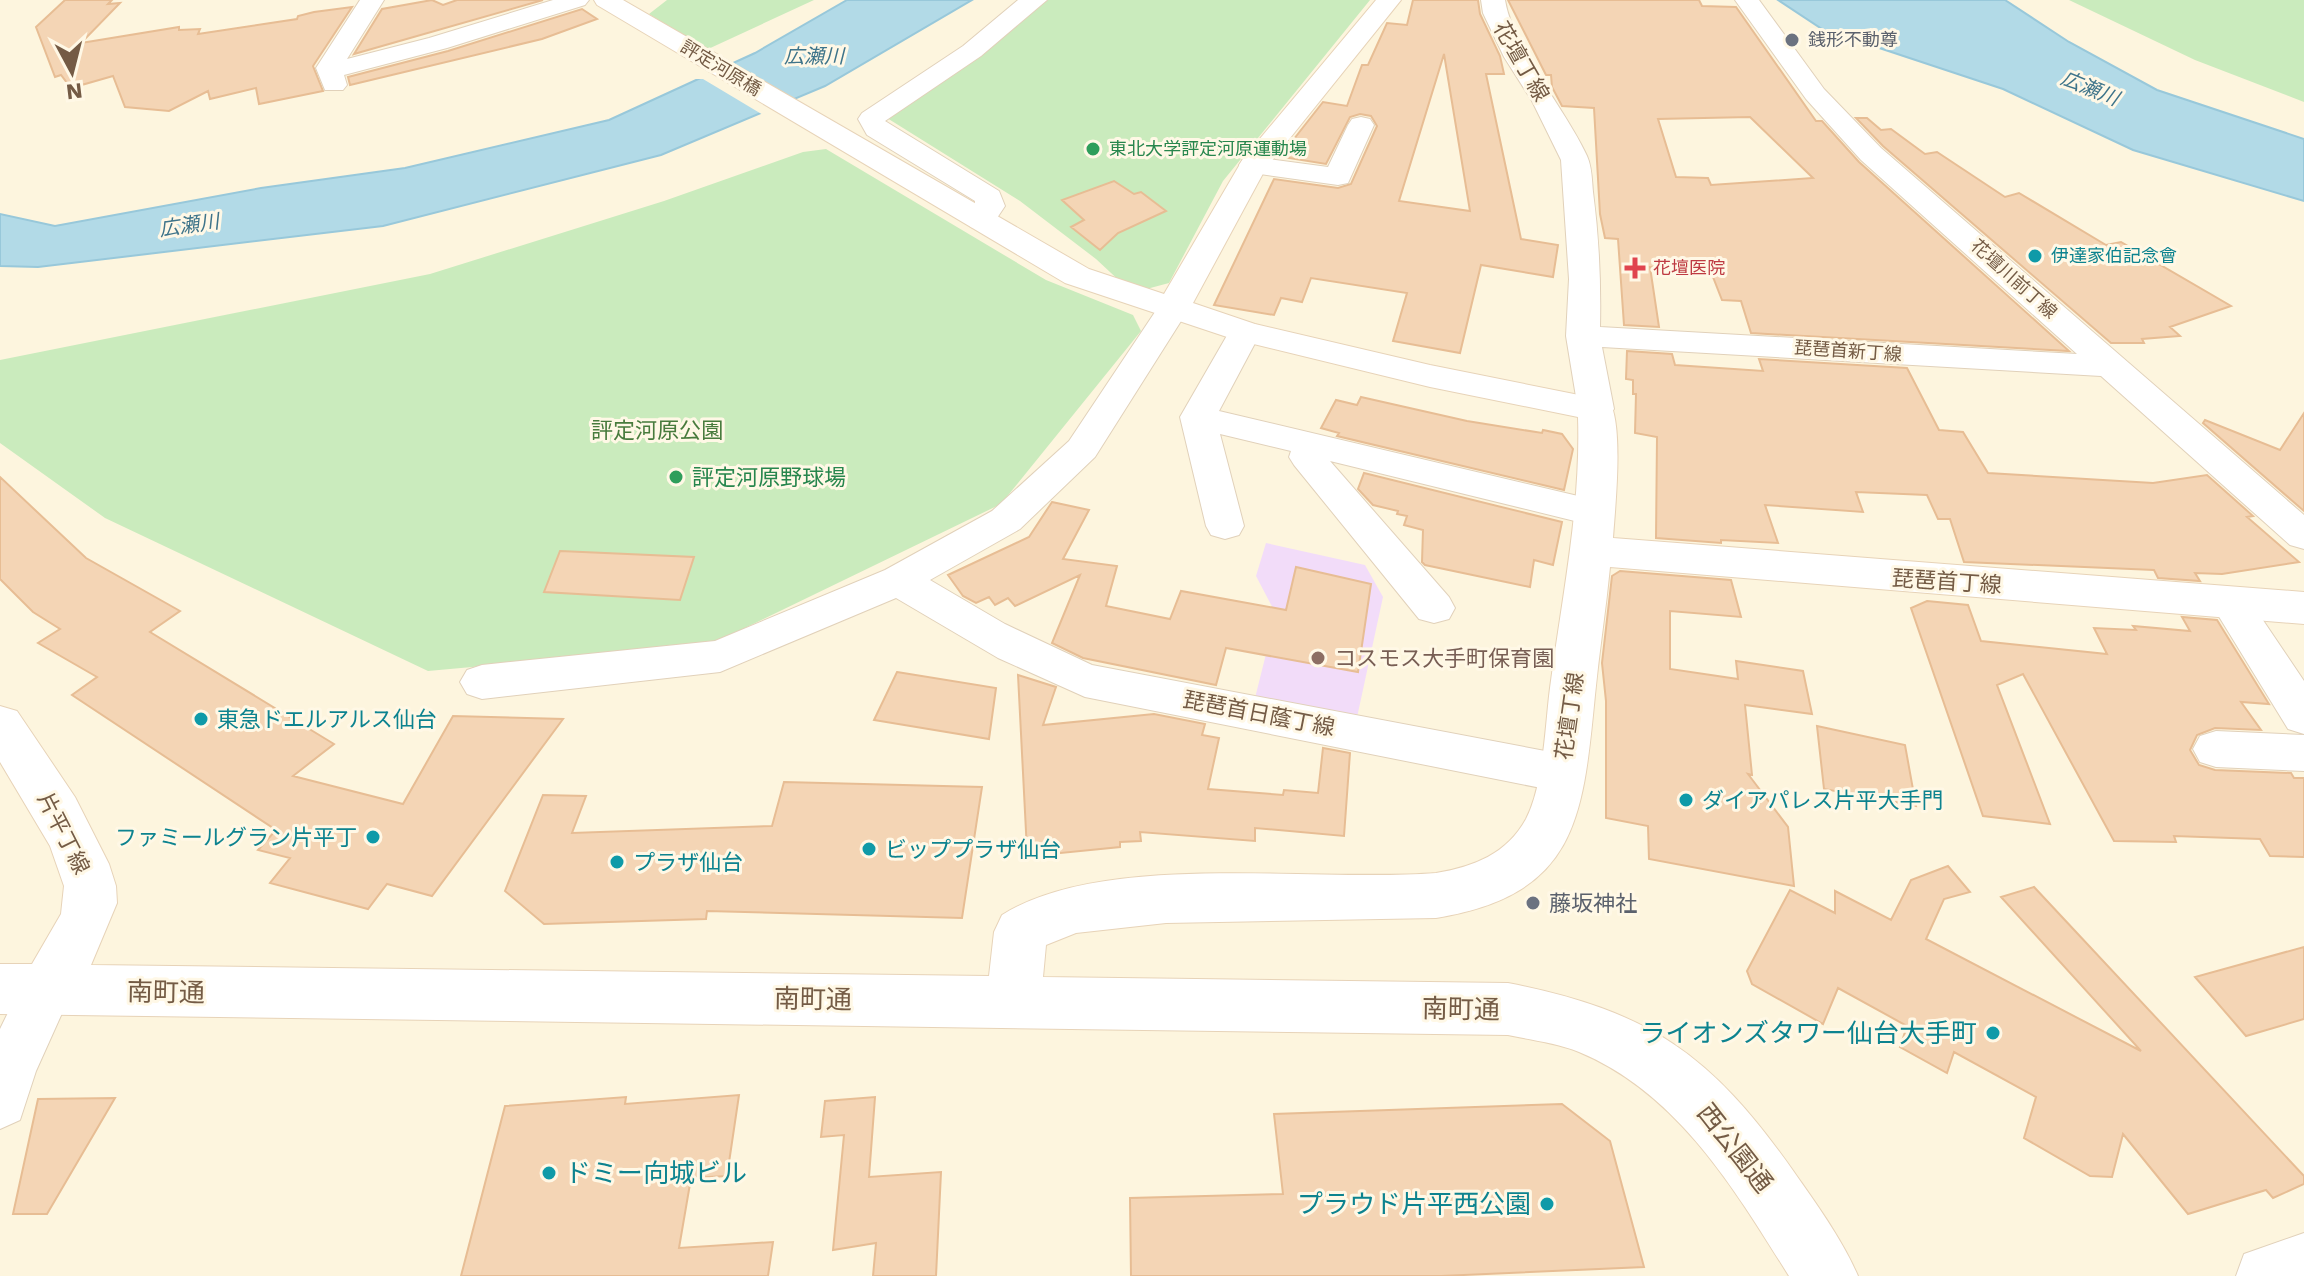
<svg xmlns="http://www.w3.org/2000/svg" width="2304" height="1276" font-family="'Work Sans','Noto Sans JP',sans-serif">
	<rect width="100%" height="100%" fill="#fdf5de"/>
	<path fill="#f2dcf9" d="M1266,543l99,22 18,32 -27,125 -102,-20 22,-88 -20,-38z"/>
	<path fill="#caebbd" d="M667,0h147l-108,50 -57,-36z
		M1048,0h322l-147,181 -54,102 -30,8 -14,-5 -29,-27 -76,-58 -133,-83 135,-103z
		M2069,0h235v102l-109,-42z
		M826,149l220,131 87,35 8,16 -140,173 -285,138 -233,24 -55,5 -323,-153 -105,-75v-83l430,-86 234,-73 139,-49z"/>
	<path fill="#b2dae7" stroke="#98c8da" stroke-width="2" d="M847,0h125l-147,86 -164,69 -278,71 -345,41 -38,-1v-52l55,12 206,-38 144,-20 204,-48 146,-67z
		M1778,0h227l64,42 88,48 147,49v62l-171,-51 -130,-61 -181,-60z"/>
	<path fill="#fdf5de" d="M727,62l70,40 -32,14 -62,-37h-12z"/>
	<path fill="#f4d5b5" stroke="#e7bd94" stroke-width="2" fill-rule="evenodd" d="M65,0h47l-4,4 12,-1 -39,40 98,-16v3l21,-1 -2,5 99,-15 1,-3 16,-4 38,-5 -39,59 10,25 -64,13 -3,-16 -46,11 -2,-8 -39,20 -44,-4 -12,-31 -42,12 -10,-13 -6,2 -19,-50z
		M432,0l11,5 14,-5h86l-189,54 28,-45z
		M1413,0h65l2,14 20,42 4,18h-18l35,165 37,6 -5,32 -72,-12 -21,88 -67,-12 14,-48 -96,-15 -9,24 -21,-4 -7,17 -60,-10 60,-126 64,9 13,-4 26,-58 -6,-10 -11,-2 -10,3 -24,47 -43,-7 7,-13 33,-42 24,4 15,-41h6l19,-42 20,2zM1444,54l26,157 -71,-10z
		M1508,0h191l3,6 34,1 80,114h6l37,41 210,189 -318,-18 -10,-32 -19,-1 -11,-28 -61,-5 9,60 -35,-2 -6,-86 -13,-1 -5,-24 -6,-106 -32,-2 -10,-19 -1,-12h-5zM1750,117l63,61 -102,7 -3,-7 -32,-1 -18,-58z
		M582,9l15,10 -55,20 -192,46 -2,-8 100,-26z
		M1856,118h11l14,12 10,-1 34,25 12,-2 68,45 14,-4 87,52 15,-3 110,64 -61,21 10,9 -38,3 2,4h-33l-228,-197z
		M1114,181l20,13 7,-2 25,19 -48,22 -18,17 -29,-23 13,-7 -22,-20z
		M1627,351l45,3 3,11 88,6 -4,-12 148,9 32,62 24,2 25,41 165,10 54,-8 46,41 -6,1 52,45 -77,12 -27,-1 5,8 -42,-3 -4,-8 -190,-8 -14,-43h-12l-11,-24 -71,-3 7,20 -98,-7 13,38 -57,-3v3l-65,-5 1,-101 -22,-4 1,-39h-3v-14l-7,-1z
		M1361,397l106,24 75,12 1,-3 19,4 11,15 -9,41 -227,-54 2,-3 -18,-5 15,-28 21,5z
		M2304,413v98l-101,-88 2,-3 75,30z
		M1364,473l198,49 -9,43 -19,-5 -4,27 -105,-22 -3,-3 1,-32 -19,-5 3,-9 -10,-2 1,-3 -25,-6 -15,-16z
		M0,477l86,81 94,53 -30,21 184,112 -41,32 110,28 50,-88 110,3 -131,177 -45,-12 -19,25 -98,-26 20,-25 -32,-8 18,-20 -204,-135 25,-18 -59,-34 22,-14 -27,-17 -33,-33z
		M1052,502l37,8 -26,49 54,7 -11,40 64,13 11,-28 105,19 10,-43 75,17 -13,88 -132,-24 -10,37 -133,-27 -31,-15 28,-68 -65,31 -7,-8 -13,7 -6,-8 -13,6 -13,-7 -15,-21 81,-38z
		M560,551l134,6 -14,43 -136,-8z
		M1620,571l111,9 10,37 -71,-6v58l68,10 -2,-18 67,10 9,43 -67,-9 7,70 -4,-1 40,53 6,59 -145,-27 -1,-33 -42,-8v-117l-4,-38 10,-87z
		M1927,601l41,4 13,36 126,13 -13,-26 42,2 -3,-4 57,5 -8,-14 35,3 52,84 -28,-2 20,28 -46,-2 -18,7 -7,15 9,15 16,5 76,3 3,5h10v79l-34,-1 -10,-17 -86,-3 2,6 -62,-1 -91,-167 -26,11 53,139 -67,-8 -72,-208z
		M897,672l99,16 -7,51 -115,-19z
		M1018,675l38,12 -13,38 111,-11 51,10 -3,11 17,3 -11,51 75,6 1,-5 34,3 5,-45 27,5 -6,83 -89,-8v13l-115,-9 1,9 -21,1v5l-69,7v-5l-24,2z
		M1817,726l88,19 11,61 -92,-17z
		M784,782l198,5 -20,131 -255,-7 -1,8 -162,5 -39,-33 38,-96 43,1 -14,37 200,-7z
		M1948,866l22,26 -26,7 -18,40 215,112 -140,-154 33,-10 270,289v8l-31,14 -7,-8 -78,24 -65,-80 -11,43 -22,-1 -66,-38 12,-41 -82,-45 -7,21 -47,-26 7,-21 -69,-38 -15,36 -71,-40 -5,-13 43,-81 45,23v-22l56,29 20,-40z
		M2304,947v72l-58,17 -51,-59z
		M739,1095l-12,81 -36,2 -12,70 94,-6 -5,34h-307l44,-170 121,-9 -1,7z
		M875,1097l-6,80 72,-5 -5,104h-63l3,-33 -43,7 11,-115 -23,2 4,-36z
		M115,1098l-68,116h-34l25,-115z
		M1562,1104l48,37 34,126 -203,9h-310l-1,-78 153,-4 -9,-80z"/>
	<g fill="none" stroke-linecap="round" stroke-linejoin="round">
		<g stroke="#e1d1ba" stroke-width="2">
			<path id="street" d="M360,0h24l-37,59 82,-21 124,-38h36l-4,5 -138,43 -103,27 3,10 -4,5h-18l-9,-22z
				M1018,0h29l-66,56 -96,65 114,70 6,15 -14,21 -10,3 -10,-3 -5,-6 9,-15v-5l-108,-66 -9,-16 4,-6 101,-67z
				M1481,0h24c8,49 60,108 82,156 5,11 5,25 6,36 6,45 8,90 7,135l477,27 -216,-194 -55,-61 -71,-99h24l65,89 57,59 423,367v34l-14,-4 -189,-169 -499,-29 12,62 -6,8 -12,3 -12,-3 -6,-8 -12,-73 3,-57 -8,-119 -29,-59 -28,-44 -21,-44z
				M1361,117l9,2 4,6 -26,58 -10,2 -85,-12 -10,-2 -4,-6 4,-6 10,-2 75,10 20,-42 4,-6z
				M1172,300l11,3 5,7 -93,147 -75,72 -90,51 75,44 87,41 469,89 16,6 7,13 -7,13 -16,6 -476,-95 -87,-39 -102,-60 -176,74 -238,27 -15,-5 -7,-12 7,-12 15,-5 233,-24 170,-71 107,-59 77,-70 92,-138z
				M1245,322l12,3 4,7 -42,79 376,89 14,4 5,9 -5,9 -14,4 -265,-65 119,136 6,11 -6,11 -15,4 -15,-4 -125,-154 -5,-8 2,-6 -71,-17 24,92 -5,9 -14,4 -14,-4 -5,-9 -26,-109 49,-85 4,-7z
				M2230,587l14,5 60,89v53l-16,-5 -78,-127 6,-10z
				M2216,731l88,4v36l-88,-4 -16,-5 -7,-13 7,-13z
				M46,967l19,7 7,17 -36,80 -16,49 -20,9v-100l27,-55z
				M2304,1233v43h-68l8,-22z"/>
		</g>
		<g stroke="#e7d3b8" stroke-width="2">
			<path id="secondary" d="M594,0h29l466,269 75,25 79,-135 133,-159h25l-135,168 -73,135 62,21 175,41 179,36c15,23 6,108 4,137l691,54v32l-694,-57c-4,43 -11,85 -15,128 -12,123 -18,200 -159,223l-270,5 -90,10 -30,12 -3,32 465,6c142,28 203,71 286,189 23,33 48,67 64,104h-69c-54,-86 -111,-183 -210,-224 -22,-9 -48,-12 -71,-17l-1508,-21v-50h32l29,-50 3,-28 -14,-40 -50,-84v-56l17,5 25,37 33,49 34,67 7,22 1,17 -26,62 898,11 5,-44 8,-17c103,-65 313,-32 434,-42 37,-6 71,-19 90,-54 18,-35 19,-93 24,-131 12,-92 31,-179 28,-271l-148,-30 -197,-48 -168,-56 -468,-278z"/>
		</g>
		<use href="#street" fill="#fff" fill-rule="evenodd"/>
		<use href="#secondary" fill="#fff" fill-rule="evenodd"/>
	</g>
	<g fill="#6b7280" stroke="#fff8e6" stroke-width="3">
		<circle cx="1792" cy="40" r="8"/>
		<circle cx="1533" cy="903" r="8"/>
	</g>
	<g fill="#2e9e5b" stroke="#fff8e6" stroke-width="3">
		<circle cx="1093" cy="149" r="8"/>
		<circle cx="676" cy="477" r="8"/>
	</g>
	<g fill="#0f9aa8" stroke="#fff8e6" stroke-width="3">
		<circle cx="2035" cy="256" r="8"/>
		<circle cx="201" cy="719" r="8"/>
		<circle cx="1686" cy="800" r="8"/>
		<circle cx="373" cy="837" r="8"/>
		<circle cx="869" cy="849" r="8"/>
		<circle cx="617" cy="862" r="8"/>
		<circle cx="1993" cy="1033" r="8"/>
		<circle cx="549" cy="1173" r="8"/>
		<circle cx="1547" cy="1204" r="8"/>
	</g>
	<path fill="#e0444e" stroke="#fff8e6" stroke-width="3" d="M1631 256h8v8h8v8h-8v8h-8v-8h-8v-8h8z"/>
	<circle fill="#8d6e63" stroke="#fff8e6" stroke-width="3" cx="1318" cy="658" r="8"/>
	<g text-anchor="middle" stroke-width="6" stroke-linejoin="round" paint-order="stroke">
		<g font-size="18" fill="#5b616d" stroke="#fff8e6" text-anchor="start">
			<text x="1808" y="46">銭形不動尊</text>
		</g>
		<g font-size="18" fill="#745b45" stroke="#fff8e6">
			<text transform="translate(721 68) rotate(31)" y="6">評定河原橋</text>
			<text transform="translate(2014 279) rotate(42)" y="6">花壇川前丁線</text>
			<text transform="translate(1848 351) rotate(4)" y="6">琵琶首新丁線</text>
		</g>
		<g font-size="18" fill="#27864d" stroke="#fff8e6" text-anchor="start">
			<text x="1109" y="155">東北大学評定河原運動場</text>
		</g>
		<g font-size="18" fill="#0d838f" stroke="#fff8e6" text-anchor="start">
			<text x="2051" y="262">伊達家伯記念會</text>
		</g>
		<g font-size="18" fill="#be3a42" stroke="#fff8e6" text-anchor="start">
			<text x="1653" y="274">花壇医院</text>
		</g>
		<g font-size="20" font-style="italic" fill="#3e748a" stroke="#fff8e6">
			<text x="814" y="63">広瀬川</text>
			<text transform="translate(2090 88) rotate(22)" y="7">広瀬川</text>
			<text transform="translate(189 225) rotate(-8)" y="7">広瀬川</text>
		</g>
		<g font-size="22" fill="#745b45" stroke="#fff8e6">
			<text transform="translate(1522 61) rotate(60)" y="8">花壇丁線</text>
			<text transform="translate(1947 581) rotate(4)" y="8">琵琶首丁線</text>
			<text transform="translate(1259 713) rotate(11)" y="8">琵琶首日蔭丁線</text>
			<text transform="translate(1569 716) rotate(-82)" y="8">花壇丁線</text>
			<text transform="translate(64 833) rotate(63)" y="8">片平丁線</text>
		</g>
		<g font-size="22" fill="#487b3d" stroke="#fff8e6">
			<text x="657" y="438">評定河原公園</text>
		</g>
		<g font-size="22" fill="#27864d" stroke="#fff8e6" text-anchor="start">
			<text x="692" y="485">評定河原野球場</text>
		</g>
		<g font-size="22" fill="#785e54" stroke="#fff8e6" text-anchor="start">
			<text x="1334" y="666">コスモス大手町保育園</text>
		</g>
		<g font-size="22" fill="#0d838f" stroke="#fff8e6" text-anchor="start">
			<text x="217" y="727">東急ドエルアルス仙台</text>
			<text x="1702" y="808">ダイアパレス片平大手門</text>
			<text x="357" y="845" text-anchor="end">ファミールグラン片平丁</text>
			<text x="885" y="857">ビッププラザ仙台</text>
			<text x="633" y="870">プラザ仙台</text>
		</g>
		<g font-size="22" fill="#5b616d" stroke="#fff8e6" text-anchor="start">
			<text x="1549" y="911">藤坂神社</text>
		</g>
		<g font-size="26" fill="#745b45" stroke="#fff8e6">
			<text transform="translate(166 992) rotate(1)" y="9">南町通</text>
			<text transform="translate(813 999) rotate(1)" y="9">南町通</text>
			<text transform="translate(1461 1009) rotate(1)" y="9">南町通</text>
			<text transform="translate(1735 1148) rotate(52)" y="9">西公園通</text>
		</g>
		<g font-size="26" fill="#0d838f" stroke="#fff8e6" text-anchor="end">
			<text x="1977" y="1042">ライオンズタワー仙台大手町</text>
			<text x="565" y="1182" text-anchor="start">ドミー向城ビル</text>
			<text x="1531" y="1213">プラウド片平西公園</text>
		</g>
	</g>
	<g transform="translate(72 72) rotate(173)" stroke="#fff8e6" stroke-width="6" paint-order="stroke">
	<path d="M0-6L14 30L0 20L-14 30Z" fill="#745b45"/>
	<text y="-12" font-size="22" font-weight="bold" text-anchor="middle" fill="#745b45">N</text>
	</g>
</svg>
